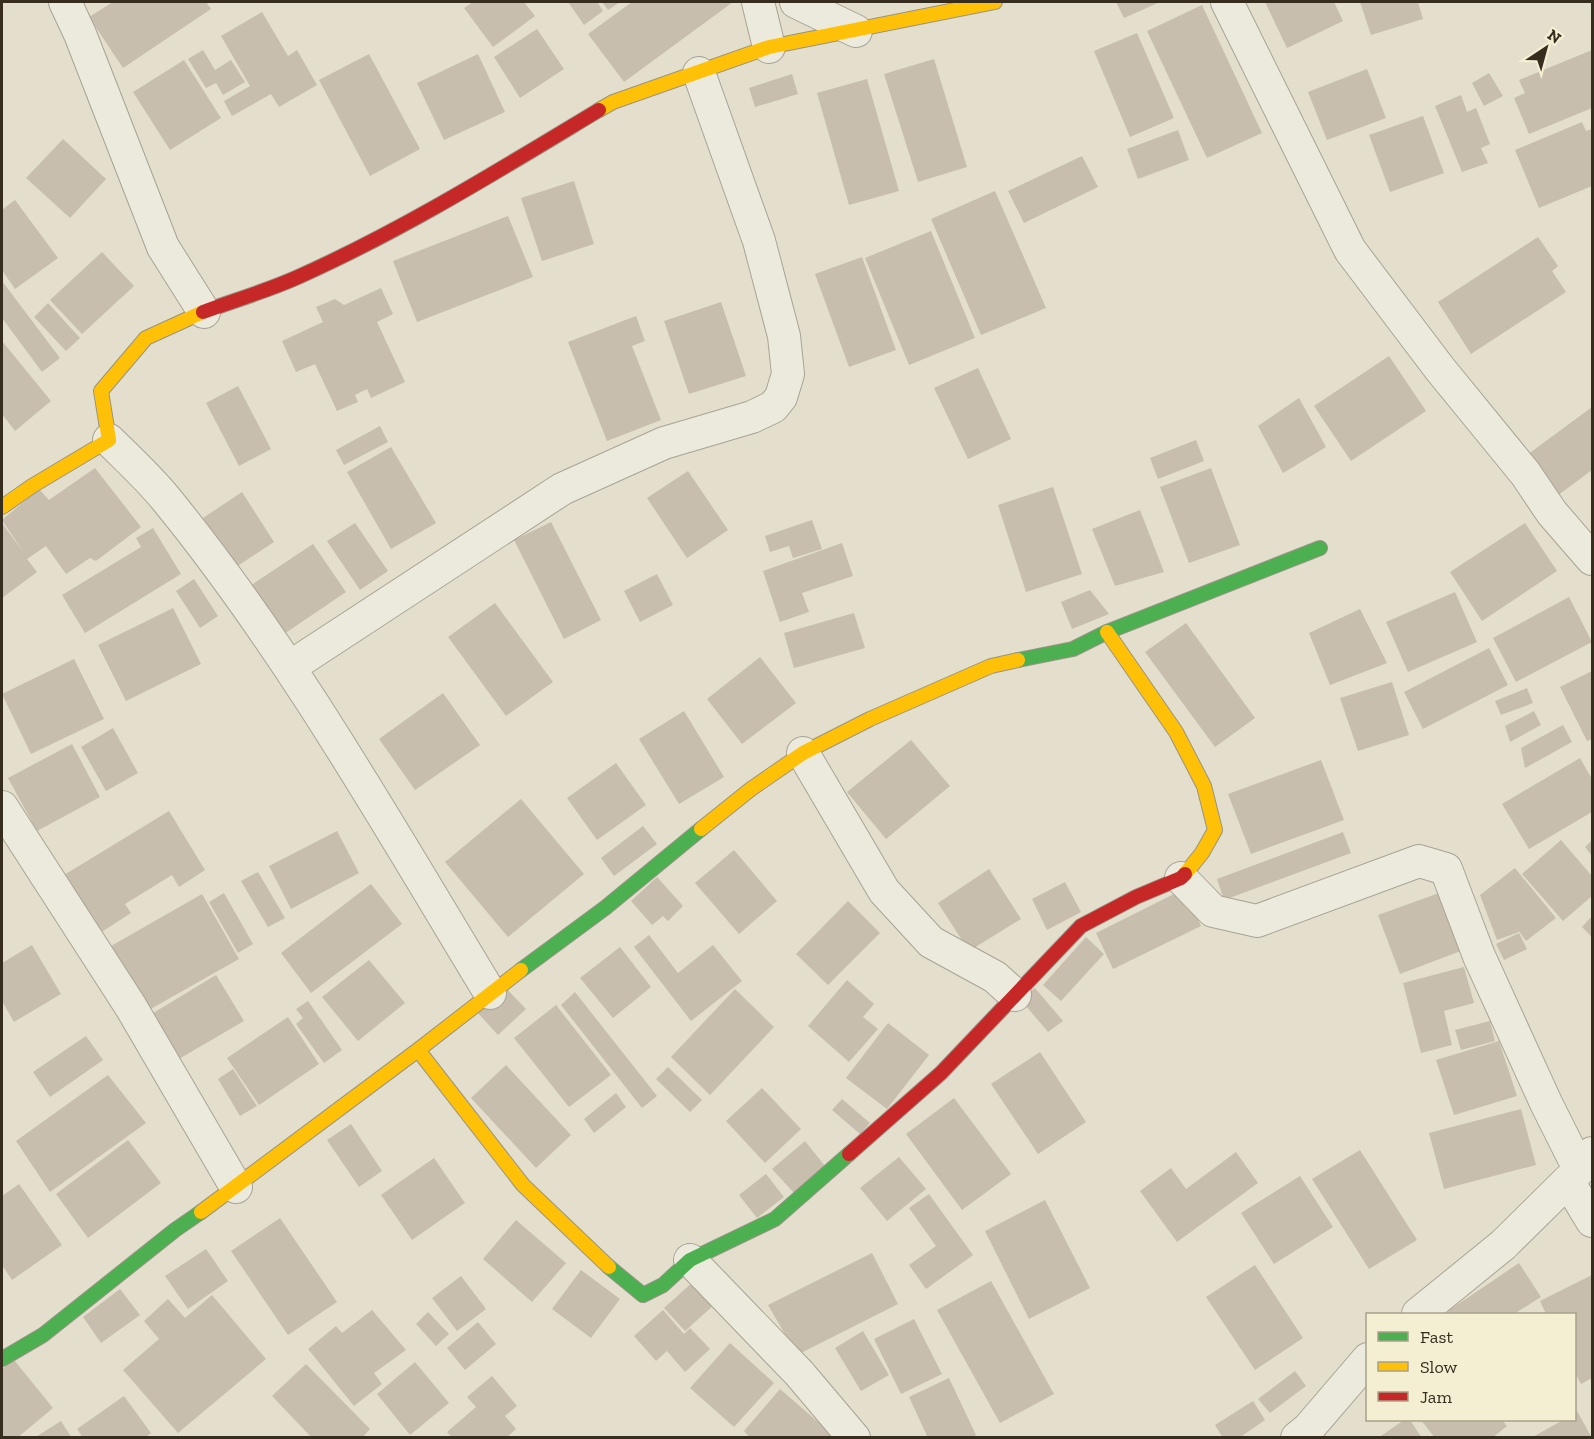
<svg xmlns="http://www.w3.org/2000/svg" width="1594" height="1439" font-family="'Zilla Slab',serif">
	<rect width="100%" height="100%" fill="#e3dfcc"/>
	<path fill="#c7bead" d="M113,2h93l5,7 -88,59 -34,-51z
		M473,2h51l11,14 -42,31 -29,-39z
		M568,2h29l6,9 -19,14z
		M602,2h18l-12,8z
		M632,2h101l-109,80 -36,-48z
		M1116,2h44l-36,16z
		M1265,2h69l9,19 -56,27z
		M1360,2h58l5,17 -52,16z
		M1202,5l60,128 -55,25 -60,-127z
		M262,12l26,44 9,-6 20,35 -38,22 -8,-13 -39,22 -8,-15 26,-15 -29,-50z
		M537,29l27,40 -44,29 -26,-41z
		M1137,33l37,85 -44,19 -36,-86z
		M203,50l12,20 16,-10 14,22 -22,13 -7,-12 -10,5 -18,-29z
		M1592,50v58l-63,26 -15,-36 11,-5 -6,-13z
		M369,54l51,95 -50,27 -51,-96z
		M478,54l27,58 -61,28 -27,-57z
		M934,59l33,108 -49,15 -34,-108z
		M184,60l37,58 -51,32 -37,-58z
		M1367,69l19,49 -59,22 -19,-48z
		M1489,73l14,23 -19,10 -12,-23z
		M792,74l6,20 -43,13 -6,-19z
		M867,79l32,112 -50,14 -32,-112z
		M1461,95l6,17 9,-4 14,36 -9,4 7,15 -26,9 -27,-66z
		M1423,116l21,57 -54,19 -21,-57z
		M1582,122l4,9 6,-2v57l-53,22 -24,-58z
		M1178,130l11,30 -51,19 -11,-30z
		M63,139l43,40 -36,39 -44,-40z
		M1082,156l16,31 -74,36 -16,-32z
		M574,181l20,63 -52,17 -21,-63z
		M995,191l51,117 -65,27 -50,-116z
		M15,200l43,58 -43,31 -13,-19v-60z
		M508,216l25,61 -116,45 -24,-61z
		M931,231l44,107 -66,27 -44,-107z
		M1538,237l20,29 -6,5 14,21 -95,62 -33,-52z
		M102,252l32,34 -52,48 -32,-34z
		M862,257l34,93 -47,17 -34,-93z
		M2,281l58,77 -18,14 -40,-54z
		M381,288l12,26 -16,8 28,60 -34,16 -4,-9 -12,6 3,7 -21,9 -22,-47 -19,8 -14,-31 41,-19 -7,-15 19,-8 9,6z
		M721,302l25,74 -57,18 -25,-73z
		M48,303l32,35 -14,13 -32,-34z
		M636,316l9,25 -13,5 29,74 -54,21 -39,-99z
		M2,341l49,60 -36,30 -13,-17z
		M1389,356l37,55 -75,50 -37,-55z
		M978,368l33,71 -43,20 -34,-71z
		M238,386l33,63 -32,17 -33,-63z
		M1299,398l27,49 -43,26 -25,-47z
		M1592,407v63l-35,26 -30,-41z
		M380,426l8,16 -44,23 -8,-15z
		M1196,440l8,21 -46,18 -8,-21z
		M391,447l45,76 -45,26 -44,-77z
		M95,468l46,59 -45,34 -6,-3 -24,16 -20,-28 -19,13 10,13 -35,26v-75l22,30 -22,-33 37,-31 10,11z
		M1211,468l29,77 -51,18 -29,-76z
		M688,471l40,59 -41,28 -40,-60z
		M1053,487l29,87 -56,18 -28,-87z
		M242,492l32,50 -38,25 -33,-49z
		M1140,510l24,62 -49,14 -23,-57z
		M812,520l10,29 -29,9 -4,-12 -19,6 -5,-16z
		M551,522l50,98 -37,19 -50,-99z
		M355,523l33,48 -28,19 -33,-49z
		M1525,523l32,48 -75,50 -32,-49z
		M153,528l28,46 -96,59 -23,-38 79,-48 -5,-9z
		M842,543l11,33 -51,17 7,19 -29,10 -17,-51z
		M313,544l33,48 -62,42 -34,-48z
		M657,574l16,31 -33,17 -16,-31z
		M194,579l24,37 -18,12 -24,-37z
		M1090,590l19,24 -37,15 -11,-27z
		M1455,592l22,50 -69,30 -22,-50z
		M1569,597l23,45 -76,40 -23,-44z
		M495,603l58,79 -47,34 -58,-79z
		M173,608l28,56 -75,37 -28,-56z
		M1360,609l27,54 -57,22 -21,-52z
		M854,613l11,35 -71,20 -10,-35z
		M1186,623l69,95 -40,29 -70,-95z
		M1489,648l19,37 -85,44 -19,-37z
		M760,657l36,46 -54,41 -35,-45z
		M74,659l30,60 -73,35 -29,-60z
		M1592,671v68l-5,2 -27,-54z
		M1392,682l17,53 -51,16 -18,-53z
		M1527,688l6,15 -32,12 -6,-14z
		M443,693l37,52 -65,45 -36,-51z
		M684,711l40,66 -45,27 -40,-65z
		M1534,711l7,14 -31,17 -5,-16z
		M1563,725l9,17 -47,26 -4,-20z
		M113,728l25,45 -32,18 -25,-44z
		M911,740l39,46 -64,53 -39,-47z
		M72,744l28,53 -63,34 -29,-53z
		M1580,758l12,21v33l-63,37 -27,-45z
		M1321,760l23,60 -93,34 -23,-60z
		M616,763l30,42 -49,35 -30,-42z
		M521,799l63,75 -76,63 -63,-75z
		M169,811l36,59 -26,17 -7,-12 -47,29 6,9 -31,20 -36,-58z
		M643,826l14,18 -43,32 -13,-18z
		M337,831l22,42 -68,36 -22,-43z
		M1343,832l8,21 -127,47 -7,-21z
		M1561,840l31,36v20l-29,25 -41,-47z
		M1592,840v16l-7,-9z
		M734,850l43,51 -38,33 -44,-51z
		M1515,868l41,50 -30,23 -8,-11 1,2 -22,8 -17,-45z
		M989,869l32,50 -52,32 -31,-48z
		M258,872l27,46 -17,9 -27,-46z
		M657,877l26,29 -15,15 -5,-5 -11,9 -21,-24z
		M1065,882l16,30 -34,18 -15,-31z
		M371,884l31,40 -91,69 -30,-40z
		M1184,889l17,37 -88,43 -17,-36z
		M224,893l29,51 -15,9 -29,-51z
		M1439,893l22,58 -61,23 -22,-59z
		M202,894l37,65 -99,56 -36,-65z
		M848,901l32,32 -52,52 -32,-31z
		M1592,916v21l-10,-10z
		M1519,933l8,16 -23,11 -8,-16z
		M649,935l29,38 35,-28 29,36 -51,40 -57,-74z
		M1086,937l18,17 -43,47 -18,-16z
		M32,945l29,49 -47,28 -12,-21v-38z
		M620,947l31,40 -38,31 -33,-40z
		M369,960l36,43 -47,38 -36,-44z
		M1464,967l10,36 -30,8 8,34 -31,8 -18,-70z
		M216,975l28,46 -72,42 -27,-45z
		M847,980l27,24 -11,13 15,12 -29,33 -41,-36z
		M505,987l21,22 -28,26 -21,-23z
		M1035,988l28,33 -15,11 -28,-33z
		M735,989l39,38 -64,68 -39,-38z
		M575,992l82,104 -15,12 -81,-103z
		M308,1001l34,49 -18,13 -28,-39 7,-6 -7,-9z
		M556,1005l55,70 -42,32 -55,-69z
		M288,1017l31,47 -60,41 -32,-47z
		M1490,1021l5,20 -34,9 -6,-20z
		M888,1023l41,32 -42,54 -41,-31z
		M86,1036l17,24 -53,37 -17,-25z
		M1499,1041l18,55 -63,19 -18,-55z
		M1040,1052l46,70 -48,32 -47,-70z
		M506,1065l65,70 -35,33 -65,-70z
		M668,1067l34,33 -12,12 -34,-33z
		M233,1069l24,37 -17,10 -22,-37z
		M108,1075l38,48 -96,69 -34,-51z
		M762,1088l39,41 -36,34 -39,-42z
		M616,1093l10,14 -32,26 -10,-14z
		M954,1098l57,76 -49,36 -56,-76z
		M842,1099l28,24 -10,11 -28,-24z
		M1521,1109l15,56 -92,24 -15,-56z
		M351,1124l31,47 -23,16 -32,-47z
		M128,1140l33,43 -73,55 -32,-44z
		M805,1141l20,25 -31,27 -22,-24z
		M1360,1150l57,90 -48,29 -57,-90z
		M1236,1152l22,31 -81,59 -37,-51 31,-23 15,21z
		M899,1157l27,32 -39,32 -27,-33z
		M434,1158l31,45 -53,37 -31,-45z
		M766,1174l18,23 -27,21 -18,-23z
		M1300,1176l33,51 -59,37 -33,-51z
		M19,1184l43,61 -50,35 -10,-15v-69z
		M929,1194l44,61 -47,34 -17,-24 27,-19 -27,-38z
		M1045,1200l45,88 -61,31 -44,-88z
		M280,1218l57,84 -49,33 -57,-84z
		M516,1220l50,43 -34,39 -49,-43z
		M206,1249l22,32 -40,28 -23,-33z
		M872,1253l26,51 -101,51 -29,-50z
		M1519,1263l22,34 -27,17h-64l-2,-3z
		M1255,1265l48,73 -48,32 -49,-73z
		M581,1270l39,29 -29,39 -39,-29z
		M1592,1275v103l-11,6 -7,-13v-57h-28l-6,-13z
		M461,1276l25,33 -29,22 -25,-33z
		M694,1281l21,23 -30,27 -21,-23z
		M991,1281l63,113 -54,29 -63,-113z
		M120,1289l20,26 -39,28 -18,-26z
		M212,1295l54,64 -88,74 -55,-63 36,-31 -15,-18 24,-22 17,19z
		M372,1310l34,40 -32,23 8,11 -28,22 -46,-57 28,-23 6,7z
		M663,1310l21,24 6,-6 20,21 -25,23 -18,-21 -11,10 -22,-25z
		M428,1312l21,22 -13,12 -20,-22z
		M914,1319l28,55 -41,20 -27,-55z
		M478,1322l18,22 -31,26 -18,-22z
		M863,1331l26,44 -28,16 -26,-43z
		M730,1343l44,40 -40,44 -44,-39z
		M14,1360l39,48 -36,30h-12l-3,-4v-65z
		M415,1362l34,41 -39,32 -33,-41z
		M306,1364l64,65 -8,9h-50l-40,-42z
		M1295,1371l11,15 -36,27 -12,-14z
		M492,1376l25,30 -12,10 11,13 -10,9h-54l-5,-6 29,-25 -9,-10z
		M949,1378l27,57 -5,3h-43l-19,-41z
		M780,1389l52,45 -3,4h-79l-6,-7z
		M124,1396l27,37 -6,5h-62l-6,-9z
		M1253,1401l12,19 -26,18h-16l-8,-13z
		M1577,1411l15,27h-61l32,-18h11v-7z
		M1404,1420h6l12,18h-44z
		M1421,1420h81l5,6 -15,12h-57z
		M61,1421l11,17h-38z"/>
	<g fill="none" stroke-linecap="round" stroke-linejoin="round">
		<g stroke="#a8a395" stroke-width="34">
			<path id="street" d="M65,2l15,32 83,213 41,65
				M758,2l11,45
				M796,2l60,29
				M1227,2l123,248 90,119 85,104 27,40 40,46
				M109,440c19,19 40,38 57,59 124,152 222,326 324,494
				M290,667l272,-178 102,-46 88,-26 21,-10 8,-10 7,-23 -4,-38 -25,-95 -60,-168
				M803,753l81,138 47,51 64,35 20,18
				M2,807l129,200 105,180
				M1181,878l32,33 44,10 162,-60 27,8 33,87 67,147 27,54 9,10
				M1568,1181l24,40
				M690,1260l109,113 55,65
				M1418,1314l85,-69 79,-78 10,-14
				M1297,1438l11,-9 60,-70"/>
		</g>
		<g stroke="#989385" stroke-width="16">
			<path id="fast" d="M1018,660l55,-11 34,-17 213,-84
				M521,970l84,-62 96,-79
				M609,1267l34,28 20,-10 27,-25 85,-41 74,-65
				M2,1359l41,-24 132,-105 26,-18"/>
		</g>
		<g stroke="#989385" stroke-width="16">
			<path id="slow" d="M599,110l14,-8 156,-55 226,-45
				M2,507l30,-21 77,-46 -8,-49 45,-53 57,-26
				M1107,632l69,100 28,54 11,44 -13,23 -17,21
				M701,829l50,-40 52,-36 67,-34 121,-53 27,-6
				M418,1050l105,135 86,82
				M201,1212l217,-162 103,-80"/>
		</g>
		<g stroke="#989385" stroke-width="16">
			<path id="jam" d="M203,312c32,-12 64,-21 95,-35 105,-47 203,-108 301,-167
				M849,1154l92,-81 140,-147 55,-29 45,-19 4,-4"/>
		</g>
		<use href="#street" stroke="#ece9dd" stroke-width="32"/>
		<use href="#fast" stroke="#4caf50" stroke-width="14"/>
		<use href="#slow" stroke="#ffc107" stroke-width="14"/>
		<use href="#jam" stroke="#c62828" stroke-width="14"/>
	</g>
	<rect width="1594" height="1439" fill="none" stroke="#362d1e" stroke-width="6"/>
	<rect x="1366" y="1313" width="210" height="108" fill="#f4efd2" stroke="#a8a18a" stroke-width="1.5"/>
	<rect x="1378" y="1332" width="30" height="9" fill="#4caf50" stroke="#a8a18a" stroke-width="1.5"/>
	<text x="1420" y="1343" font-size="18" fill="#362d1e">Fast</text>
	<rect x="1378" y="1362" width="30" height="9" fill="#ffc107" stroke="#a8a18a" stroke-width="1.5"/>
	<text x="1420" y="1373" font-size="18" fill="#362d1e">Slow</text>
	<rect x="1378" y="1392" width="30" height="9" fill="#c62828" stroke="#a8a18a" stroke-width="1.5"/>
	<text x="1420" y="1403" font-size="18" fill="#362d1e">Jam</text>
	<g transform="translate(1546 48) rotate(36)" stroke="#f4efd2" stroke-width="4.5" paint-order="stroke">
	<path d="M0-4.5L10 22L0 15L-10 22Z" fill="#362d1e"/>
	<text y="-9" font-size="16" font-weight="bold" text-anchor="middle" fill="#362d1e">N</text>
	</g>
</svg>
